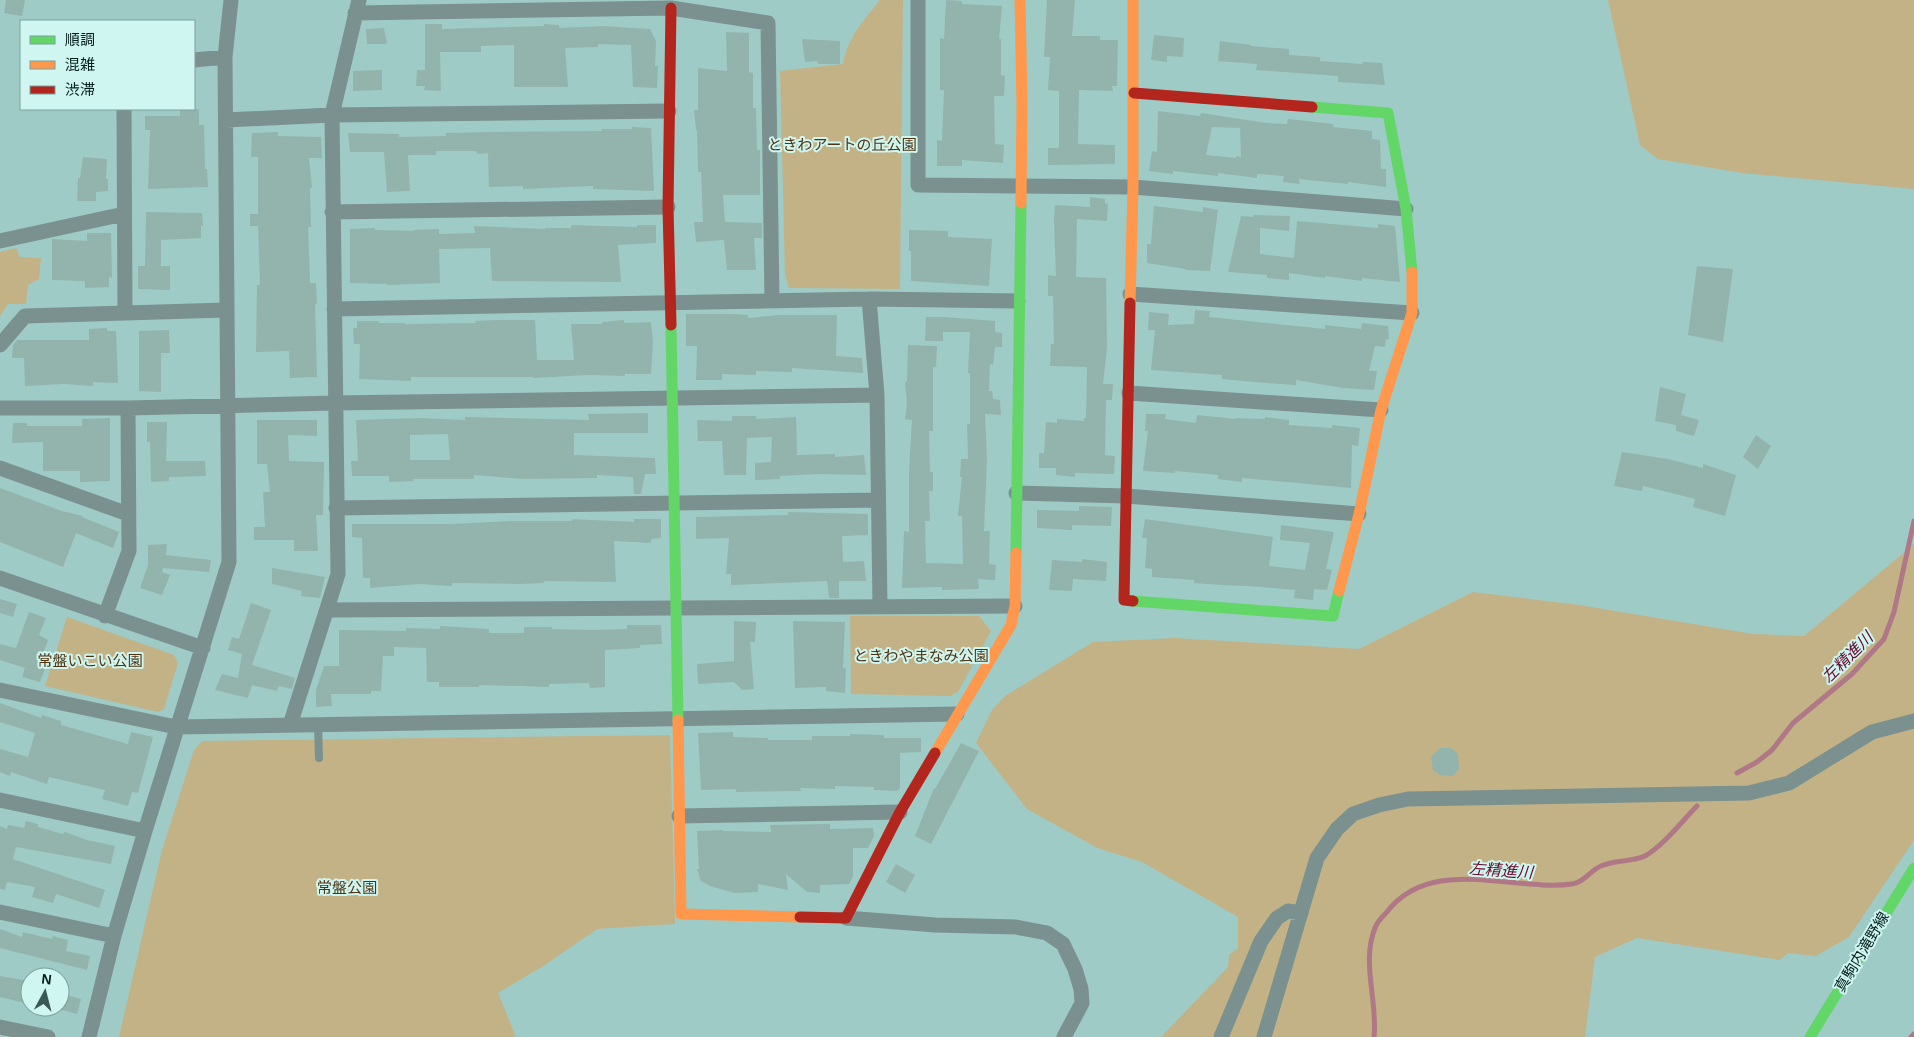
<svg xmlns="http://www.w3.org/2000/svg" width="1914" height="1037" font-family="Arial,'Noto Sans JP',sans-serif">
	<rect width="100%" height="100%" fill="#9fcbc6"/>
	<path fill="#c3b286" d="M880,0h23l-3,289 -111,-1 -4,-13 -5,-204 63,-7c5,-27 20,-43 37,-64z
		M1608,0h306v189l-172,-16 -84,-14 -18,-14z
		M16,248l4,9 21,1 -2,21 -11,6 -2,19h-18l-8,12v-64z
		M1914,544v296l-65,97 -33,19 -28,-3 -8,7 -143,-22 -42,19 -10,80h-424l67,-70 1,-12 9,-7v-31l-96,-55 -45,-14 -70,-39 -51,-66 16,-33 13,-14 88,-54 81,-4 185,11 114,-57 106,13 174,29 51,2z
		M850,616h129l12,15 -33,61 -8,4 -99,-2z
		M67,617l107,38 4,8 -14,46 -6,3 -113,-26z
		M670,735l5,189 -78,5 -52,36 -47,28 18,44h-397l43,-187 32,-100 8,-9z"/>
	<g fill="none" stroke-linecap="round" stroke-linejoin="round">
		<path stroke="#b07887" stroke-width="5" d="M1737,773l20,-11 15,-12 21,-27 59,-49 32,-35 10,-27 20,-91
			M1374,1037c4,-35 -13,-75 1,-109 2,-6 7,-11 11,-15 45,-59 126,-21 186,-29 11,-1 19,-14 29,-18 13,-6 31,-4 44,-10 18,-10 38,-36 52,-50
			M1911,1037l3,-3"/>
	</g>
	<path fill="#93b4ac" fill-rule="evenodd" d="M6,0h19l-3,16 -18,-3z
		M946,0l16,1v3l40,2 -3,33h2v36l4,1 -1,20h-10l1,48 9,1 -1,18 -41,-3v6h-25v-26l5,1 2,-51h-4v-52l4,1z
		M1047,0h28l-3,36h28v4h18l-1,46h-5l1,5 -34,-1 -1,54 37,1v19l-67,1v-17h11v-57l-11,-1 2,-33h-6z
		M425,24h17v5l102,-3v-2l15,1v3l43,-2 48,3 6,12 -1,25h3l-1,22 -24,-1 -2,-42 -33,-1v3l-33,1 3,39h-54v-42l-33,1v6h-41l1,39 -17,-1 1,-4h-9l1,-16h8z
		M384,28l3,16h-20l-1,-15z
		M726,32l23,1v39l4,1v35h3l1,42h3v45h-37l2,27 37,1v15h-8l2,32h-29l-3,-30 -28,2 -2,-20h9l-2,-50h-3l-1,-42h-1l-2,-20h4v-42l29,3z
		M1154,35l30,3 -1,19 -16,-1v6l-16,-2z
		M802,39l38,2v23h-22l-1,-3 -12,1z
		M1220,41l31,4v1l38,3v6l31,2v4l42,3 1,-2 19,1 3,22 -47,-3v-6l-82,-6 1,-6 -39,-3z
		M382,70v20l-29,1v-20z
		M180,109h19v16h5l1,44h2l1,18 -60,2 2,-59h-5v-14h35z
		M1158,111l42,5 1,-3 66,10 20,1 1,-5 46,5 -1,3 39,4v8l8,1 1,29h5v18l-38,-5v2l-49,-5 1,5 -17,-2 1,-6 -27,-2v4l-39,-5v3l-45,-5v3l-24,-3 3,-20 5,1zM1212,127l28,1 1,29 -5,-1v2l-30,-3z
		M632,127l19,1 3,63 -61,-2v-3l-70,3v-3l-34,1 -1,-34 -11,1 -1,-3h-40v4h-28l2,36 -23,1 -3,-40h-34l-2,-19 51,1v3l47,-1v-3l44,-1 112,-1 -1,-2h31z
		M278,132v4l43,1 1,21h-13l3,30h-2l1,39h-3l2,56h6l1,21h-2l2,73 -27,1 -1,-27 -33,1 1,-67h3l-2,-59h-8v-12h8v-57h-7l1,-24z
		M83,157l24,2 -1,20h2v12l-12,1v9h-19l1,-23h2z
		M1090,197l15,2v4l3,1 -1,17 -30,-2 -1,58 30,1 1,70 -4,36h10l-1,16h-6l-1,55 10,1 -1,18 -39,-1v4l-19,-2v-7h-17v-15h5l2,-31 11,1v-4l27,2v-3h2l1,-51 -37,-1 1,-22h3l-1,-48h-5v-21l8,1 -2,-54 1,-17 35,2z
		M1154,206l49,6v-5l15,3 -8,61 -25,-1v-1l-38,-6v-19h4z
		M146,212l56,1 1,13h-2v12l-40,2v26h9v24l-32,-1v-23h7z
		M1253,215l37,1 -1,15 -29,-3v26l34,4 3,-37 81,7v-4l17,2 5,56 -38,-4v3l-37,-5v2l-36,-5v7l-22,-2v-3l-39,-3 13,-56 12,1z
		M571,225l66,2v-2h19v18l-38,2 3,37 -129,-1 -2,-33 -51,1 1,34 -53,2v-1l-37,-1v-54l25,-1v2l39,1 -1,-1 26,-1v5l36,-1 -1,-7 71,3v-1h26z
		M909,230l39,1v6l44,2 -3,47 -78,-5v-30h-2z
		M87,233h24l1,45 -3,-1v10l-24,1v-7l-33,-1v-41l35,2z
		M1697,266l36,3 -10,73 -35,-7z
		M1195,310l15,1 -1,6 116,12v-4l36,4 1,-6 26,3 1,13h-3l-1,8 -10,-1 -6,25h8l-3,19 -31,-2 -47,-8v5l-31,-2 -43,-4v-4l-71,-5 4,-40h-7l1,-18 20,2 -1,11 26,-1z
		M686,314h46l16,1v3l31,-3h58l-1,41 26,2 1,15 -71,-5v4l-36,-1v4l-34,-1v6h-26l1,-34h-11z
		M926,317h18l51,4v11l7,1v14h-7l-2,18 -3,-1 -1,27h3l1,8 7,1 1,15 -16,-1 2,45 -3,72h6l-1,33 7,1 -1,15 -17,-1 1,10 -37,1v-3l-40,1 2,-57 5,1v-61l3,-51 -7,-1 2,-16 -2,-21 2,-1 1,-36 29,1 -1,21h-3v64h-4l1,41h3v19h-4l1,30h-5l1,42 37,1 -1,-48h-4l4,-39h-2l1,-18h7l-1,-35h3v-51h-2l2,-41h-27v9h-18z
		M497,320h38l2,40h37l-3,-36h31v-2l22,-2v3l27,-1 2,19 -2,33h-26v2l-37,-1 -55,3v-1h-122v4l-52,-2 1,-35h-6l-1,-16h4v-7h22v2h26v1l71,-1 -1,-2z
		M107,328v3h9l2,52 -25,-1v4l-29,-2 -39,2 -1,-28h-12l1,-13 4,-5h72v-11z
		M169,330l1,23h-9v39l-22,-1v-60z
		M1660,387l26,7 -5,21 18,5 -5,16 -18,-5v-6l-21,-4z
		M648,413v20h-74v22l81,3 1,16h-11l-4,20h-7l-1,-17 -36,-2v3l-73,1 -50,-4v4h-61v2l-24,1v-6h-37l-1,-15h7l-2,-41 65,-2 44,2v-3l124,3 -1,-6zM448,434l2,26h-40v-25z
		M1146,414h20l-1,5 31,4 1,-8 39,4v-1l29,1v-2l24,3v5l43,3v-3l28,3 -2,18 -6,-1 -1,43 -109,-10v4l-24,-3v-4l-43,-4v2l-32,-2 5,-40h-3z
		M732,416h24v3l40,-2 1,38 38,-1v3l29,-2 2,20 -49,-1 -37,2v3l-25,1v-17l16,-1 1,-25 -25,1 -1,37h-22l-2,-34h-24l-1,-21 35,1z
		M110,418v63l-30,1v-11h-37v-29l-31,1 1,-20h14v3h55v-7z
		M257,420h60v16l-29,-1 1,26 35,1 -1,53h-7l2,36h-24v-11h-40v-13h11l-2,-35h7l-3,-28h-10z
		M147,422h20l-1,39h39l1,15 -37,1v4l-18,1 -1,-40h-3z
		M1756,435l15,11 -13,23 -15,-12z
		M1622,452l46,7 35,9v-4l33,11 -11,41 -32,-9 2,-8 -52,-13 -1,5 -28,-5z
		M0,488l62,23 21,5 -1,1 37,15 -6,16 -37,-15 -13,34 -63,-25z
		M1079,506l33,1 -1,19 -39,-1v5l-35,-2v-18l42,1z
		M788,512l80,2v21l-26,1 1,26 21,-1 2,20h-27v17h-10l-2,-17 -96,4v-11h-5l3,-36 -33,1v-22l92,-2z
		M572,519l62,3v-3h27v19l-9,1 -2,4 -36,-2 2,41 -72,-1v2l-25,1 -67,-1v3l-33,-2 -49,4v-10h-7l-1,-40 -10,-1v-13h99l59,-3h62z
		M1145,519l128,18 -4,29 36,4 5,-27 -30,-3 1,-15 53,7 -8,37 6,1 -5,20 -13,-1 -1,11 -19,-2 1,-8 -47,-4 -28,-1 -26,-2v-3l-42,-3v-8l-7,-1 2,-30h-5z
		M167,544l-1,11 45,5 -2,12 -46,-4 -1,4 8,3 -8,20 -22,-7 8,-23v-20z
		M1082,559l25,3 -1,19 -33,-2 -1,12 -23,-1 3,-30 30,2z
		M272,568l53,9 -5,21 -19,-2 1,-5 -30,-7z
		M0,599l17,5 -4,13 -13,-4z
		M251,603l20,7 -19,55 43,13 -3,11 -13,-3 -2,5 -25,-6 -4,13 -33,-8 7,-16 16,4 4,-24 -14,-4 4,-13 7,2z
		M29,612l17,6 -7,17 9,5 -6,17 7,2 -9,23 -18,-5 3,-9 -25,-8v-16l16,4z
		M734,621l22,1 -1,20h-5l4,47 -12,1 -8,-8 -36,2 -1,-20 37,-3z
		M793,621l52,1 -2,46h3l-1,25 -19,-2v-4l-31,1z
		M627,625h34l1,19 -22,1v3l-35,2v37l-15,1 -1,-5 -40,1v3l-70,-2v2h-40v-5h-12l-1,-34 -32,-1v9h-11l-2,35h-10v3h-40l1,12 -16,1v-17l8,-24h15v-36l67,1v-3l34,1v-3l49,3v4h35v-6h28v2l42,1 33,-1z
		M0,703l41,15 1,-3 19,6v4l67,19 3,-12 22,5 -15,56 -6,-1 -4,14 -26,-7 3,-9 -56,-13 -2,7 -36,-12 -1,4 -10,-4v-23l28,8 7,-24 -35,-11z
		M733,732v5l35,1v2h44v-4h38v-2l34,1v3h37v14l-21,1v35l-2,3 -24,-1v-3l-39,-1v3l-35,-1 1,3 -65,1v-3l-35,1 -3,-57z
		M961,743l18,8 -48,93 -16,-8 19,-48 1,1z
		M1440,748h11l7,6 1,15 -6,7 -13,-1 -7,-5 -2,-13z
		M26,821l12,3v3l25,7 2,-2 22,8 28,6 -4,18 -95,-17 -3,12 92,31 -6,18 -43,-14 -3,9 -21,-6 3,-10 -28,-5 -2,8 -5,-1v-63l7,3 1,-4 16,3z
		M830,824v5l43,-1 1,8 -6,12h-15v28l-4,8 -29,1v8l-13,-1 -21,-18 2,16 -30,-6v8l-23,1 -25,-7 -9,-5 -4,-12h2l-2,-38 26,-1v1l48,1 -1,-7z
		M896,864l19,11 -10,18 -19,-11z
		M0,929l22,8 1,-5 29,7 1,-3 15,4 -2,11 24,5 -3,14 -87,-22z
		M0,976l29,5 -4,22 -25,-6z
		M63,994l18,5 -4,15 -18,-5z"/>
	<g fill="none" stroke-linecap="round" stroke-linejoin="round">
		<path stroke="#7b918f" stroke-width="8" d="M318,725l1,33"/>
		<path stroke="#7b918f" stroke-width="15" d="M918,0v185l215,2 273,22
			M355,13l316,-5 97,15 4,278
			M194,60l31,-3
			M124,109l1,204
			M226,120l106,-5 337,-4
			M332,212l336,-5
			M0,241l124,-27
			M1130,294l282,19
			M869,299l8,96 3,211
			M334,309l535,-10 149,2
			M0,345l25,-29 201,-6
			M1129,393l252,17
			M0,408h128l207,-5 542,-8
			M0,468l128,46
			M1016,493l110,3 233,18
			M336,508l542,-8
			M0,578l203,70
			M328,610l687,-4
			M105,616l24,-65 -1,-143
			M0,690l176,37 781,-13
			M290,725l48,-151 -6,-459 27,-115
			M0,800l145,31
			M679,816l221,-4
			M0,912l114,24
			M846,918l89,7 81,2 31,6 16,11 12,25 6,20 1,14 -18,34
			M0,1027l48,10
			M89,1037l25,-101 31,-105 84,-269 -4,-505 6,-57
			M1221,1037l40,-96 16,-23 11,-7 13,2
			M1264,1037l53,-179 20,-29 16,-15 26,-9 29,-6 341,-6 40,-10 83,-51 42,-11"/>
		<path stroke="#63d668" stroke-width="11" d="M1312,107l76,6 18,96 6,63
			M671,325l7,395
			M1016,553l5,-350
			M1133,601l200,15 6,-25
			M1810,1037l104,-169"/>
		<path stroke="#ff974d" stroke-width="11" d="M1020,0l2,104 -1,99
			M1130,303l3,-116v-187
			M1339,591l20,-77 22,-104 31,-97v-41
			M678,720l3,194 119,3
			M935,753l76,-128 4,-19 1,-53"/>
		<path stroke="#b3261e" stroke-width="11" d="M1134,93l178,14
			M1130,303l-6,297 9,1
			M671,325l-3,-118 3,-199
			M800,917l46,1 54,-106 35,-59"/>
	</g>
	<g text-anchor="middle" stroke-width="4" stroke-linejoin="round" paint-order="stroke">
		<g font-size="15" fill="#503311" stroke="#cff6f1">
			<text x="842" y="150">ときわアートの丘公園</text>
			<text x="921" y="661">ときわやまなみ公園</text>
			<text x="90" y="666">常盤いこい公園</text>
			<text x="347" y="893">常盤公園</text>
		</g>
		<g font-size="15" fill="#021c1a" stroke="#cff6f1">
			<text transform="translate(1862 952) rotate(-59)" y="5">真駒内滝野線</text>
		</g>
		<g font-size="16" font-style="italic" fill="#65052a" stroke="#cff6f1">
			<text transform="translate(1847 657) rotate(-45)" y="6">左精進川</text>
			<text transform="translate(1501 870) rotate(4)" y="6">左精進川</text>
		</g>
	</g>
	<rect x="20" y="20" width="175" height="90" fill="#cff6f1" stroke="#7d9f9b"/>
	<rect x="30" y="36" width="25" height="8" fill="#63d668" stroke="#7d9f9b"/>
	<text x="65" y="45" font-size="15" fill="#021c1a">順調</text>
	<rect x="30" y="61" width="25" height="8" fill="#ff974d" stroke="#7d9f9b"/>
	<text x="65" y="70" font-size="15" fill="#021c1a">混雑</text>
	<rect x="30" y="86" width="25" height="8" fill="#b3261e" stroke="#7d9f9b"/>
	<text x="65" y="95" font-size="15" fill="#021c1a">渋滞</text>
	<g transform="translate(45 992) rotate(7)"><circle r="24" fill="#cff6f1" stroke="#7d9f9b"/>
	<path d="M0-4L9 19L0 12L-9 19Z" fill="#395956"/>
	<text y="-8" font-size="14" font-weight="bold" text-anchor="middle" fill="#021c1a">N</text>
	</g>
</svg>
